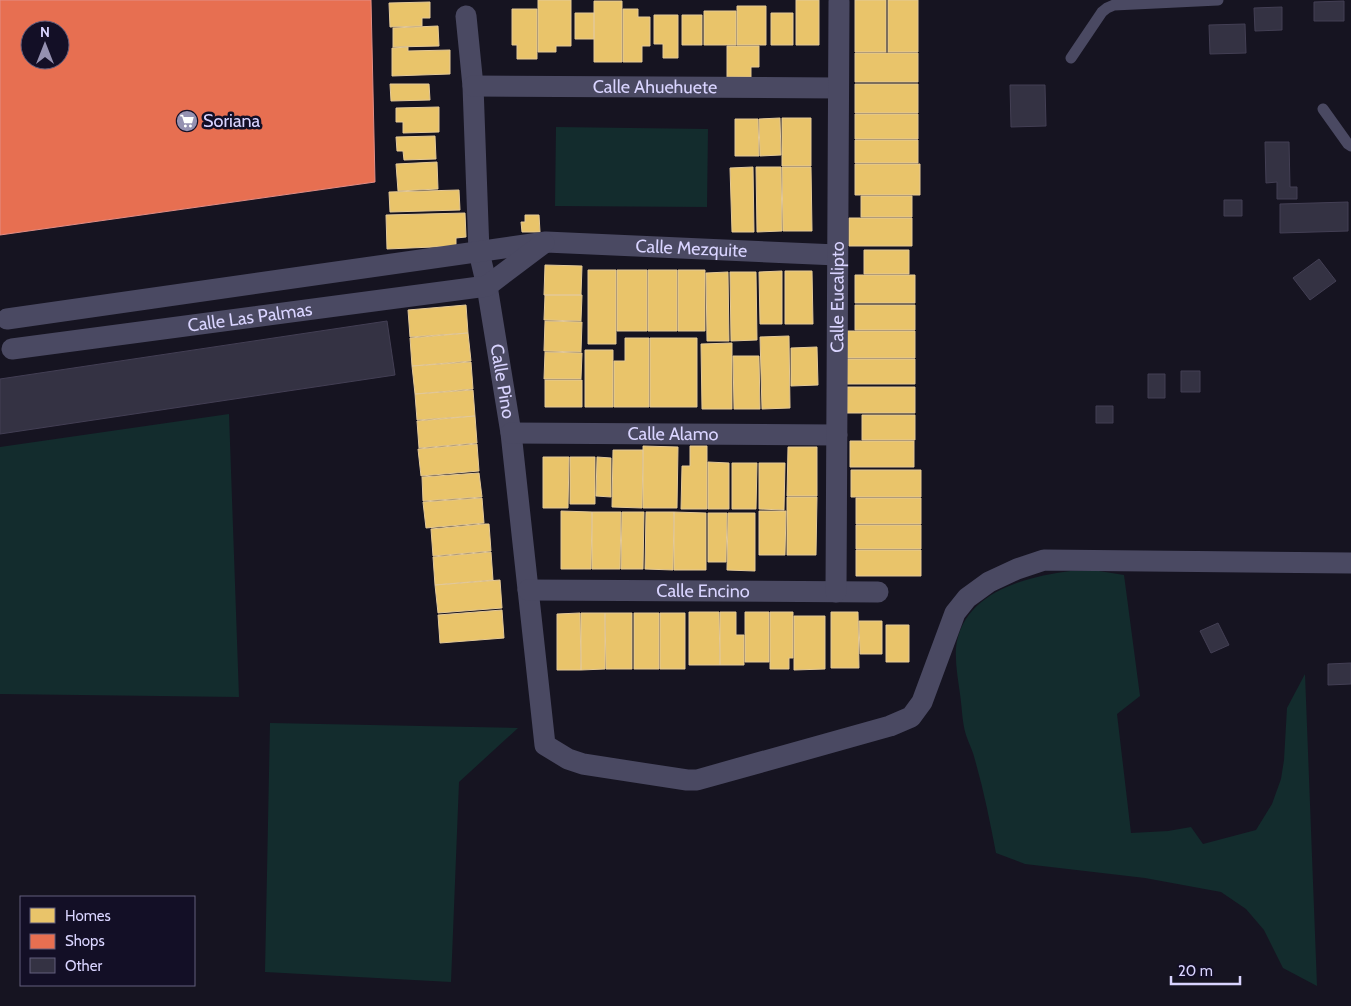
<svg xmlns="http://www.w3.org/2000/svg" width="1351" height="1006" font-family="Cabin,sans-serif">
	<rect width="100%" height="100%" fill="#161421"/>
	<path fill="#132c2d" d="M556,127l152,2 -1,78 -152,-1z
		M229,414l10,283 -239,-3v-247z
		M1070,571h29l25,4 16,121 -23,18 14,119 37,-2 23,-4 12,17 53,-14 16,-26 9,-25 3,-19 3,-52 18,-34 12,312 -34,-18 -19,-38 -18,-21 -25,-17 -76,-14 -120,-14 -29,-11c-6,-31 -12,-62 -21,-93 -2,-9 -6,-16 -9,-25 -4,-13 -4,-28 -6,-41 -2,-15 -5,-31 -4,-46 6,-55 68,-71 114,-77z
		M270,723l248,5 -59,54 -8,200 -186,-10z"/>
	<path fill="#e9c46a" stroke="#e4c997" d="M538,0h33v46h-15v6h-18z
		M796,0h23v45h-23z
		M855,0h31v52h-31z
		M888,0h30v52h-30z
		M594,1h28v61h-28z
		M430,2v16h-8v8l-32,1 -1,-24z
		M737,6h29v39h-29z
		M512,9h25v50h-20v-14h-5z
		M623,9h15v8h12v29h-8v16h-19z
		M704,11h32v34h-32z
		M575,13h19v26h-19z
		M771,13h22v32h-22z
		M654,15h24v43h-15v-14h-9z
		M682,15h20v30h-20z
		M438,26l1,20 -46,1v-19z
		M727,46h32v21h-8v10h-24z
		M408,47v4l42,-1v24l-58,2v-28z
		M855,53h63v29h-63z
		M390,84h39l1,16 -39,1z
		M855,84h63v29h-63z
		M439,107v25l-36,1v-11h-7v-14z
		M855,114h63v25h-63z
		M780,118l1,37 -21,1 -1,-37z
		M782,118h29v48h-29z
		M735,119h23l1,37h-24z
		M435,136l1,23 -32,1 -1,-9h-6l-1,-14z
		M855,140h63v23h-63z
		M437,162l1,27 -40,2 -2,-27z
		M855,164h65v31h-65z
		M753,167l1,65h-22l-2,-64z
		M756,167h25l1,64 -25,1z
		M782,167h29l1,64h-29z
		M459,190l1,20 -70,2 -1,-20z
		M861,196h51v21h-51z
		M465,213l1,24 -10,1v8l-69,3 -1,-34z
		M525,215h14l1,17h-18l-1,-10h4z
		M849,218h63v28h-63z
		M864,250h45v24h-45z
		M545,265l37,1 -1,29h-37z
		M588,270h28v74h-28z
		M617,270h30v61h-30z
		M648,270h29v61h-29z
		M678,270h27v61h-27z
		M782,271v53h-22l-1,-52z
		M785,271h27l1,53h-28z
		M728,272l1,69h-22l-1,-68z
		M730,272h26l1,68 -26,1z
		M855,275h60v28h-60z
		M545,295h37l-1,26 -37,-1z
		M466,305l2,28 -58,4 -2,-27z
		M855,305h60v25h-60z
		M545,321l37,1 -1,30 -37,-1z
		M847,331h68v27h-68z
		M468,333l3,28 -59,5 -2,-28z
		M789,336l1,72 -28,1 -2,-72z
		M625,338h24v69h-35v-46h11z
		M650,338h47v69h-47z
		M732,343v66h-30l-1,-65z
		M817,347l1,38 -27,1v-38z
		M585,350h28v57h-28z
		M545,352l37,1 -1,26h-37z
		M733,356h26l1,53h-26z
		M847,359h68v25h-68z
		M471,362l2,27 -58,5 -3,-28z
		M545,380h37v27h-37z
		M847,387h68v26h-68z
		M473,390l2,26 -58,4 -2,-26z
		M862,415h53v25h-53z
		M475,416l2,27 -58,5 -2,-27z
		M850,441h64v26h-64z
		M477,444l2,27 -58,5 -3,-27z
		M643,446l35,1 -1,61h-34z
		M690,446h17v63h-26l1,-43h8z
		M788,447h29v49h-30z
		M613,450h30l-1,58 -30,-1z
		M543,457h26l-1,51h-25z
		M570,457h25v47h-25z
		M597,457l14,1v39l-15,-1z
		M708,462l21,1v46h-21z
		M732,463h25l-1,46h-24z
		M759,463h26l-1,47 -25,-1z
		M851,470h70v27h-70z
		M479,473l3,24 -59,4 -1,-24z
		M787,497h30l-1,58h-29z
		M482,498l2,25 -58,5 -3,-26z
		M856,498h65v26h-65z
		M561,511l31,1 -1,57h-30z
		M759,511h27l-1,44h-26z
		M592,512h29l-1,57h-28z
		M622,512h22l-1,57h-22z
		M646,512h28l-1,58 -28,-1z
		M674,512l32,1v57h-32z
		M708,513h19l-1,49h-18z
		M728,513h27v58l-28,-1z
		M484,524h5l2,27 -58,5 -2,-27z
		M856,525h65v24h-65z
		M856,550h65v26h-65z
		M491,552l2,28 -58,5 -2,-28z
		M500,580l2,28 -64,5 -3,-28z
		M502,610l2,28 -64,5 -2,-28z
		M689,612h30l1,53h-31z
		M720,612h16v23h8v30h-24z
		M745,612h24v50h-24z
		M770,612h23v46h-4v11h-19z
		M831,612h27l1,56h-28z
		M580,613l1,57h-24v-56z
		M581,613h24v56l-24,1z
		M605,613h27v56h-26z
		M634,613h25v56h-25z
		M660,613h25v56h-25z
		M794,616h31v53l-31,1z
		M859,621h23v33h-22z
		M886,625h23v37h-23z"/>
	<path fill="#e76f51" stroke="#e38d85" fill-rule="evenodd" d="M0,0h371l4,182 -375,53zM30,30h30v30h-30z"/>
	<path fill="#343243" stroke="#433f54" d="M1344,1v20h-30v-19z
		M1282,7v23l-27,1 -1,-23z
		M1245,24l1,29 -36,1 -1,-29z
		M1010,85h35l1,41 -35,1z
		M1265,142h24l1,45h7v12h-20v-17l-11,1z
		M1224,200h18v16h-18z
		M1348,202v29l-68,2v-29z
		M1319,259l17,22 -26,19 -17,-22z
		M387,321l8,54 -395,59v-55z
		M1181,371h19v21h-19z
		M1148,374h17v24h-17z
		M1096,406h17v17h-17z
		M1218,623l11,22 -18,8 -11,-22z
		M1351,663v21l-23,1v-21z"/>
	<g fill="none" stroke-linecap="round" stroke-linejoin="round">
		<path stroke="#4a4962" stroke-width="11" d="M1071,58l31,-46 5,-4 7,-3 104,-5
			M1323,109l25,35 3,2"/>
		<g stroke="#4a4962" stroke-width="21">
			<path id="s1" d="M466,16l7,70 6,166 8,34 24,147 34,312 23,14 15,5 104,16h10l193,-54 21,-9 11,-15 33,-89 12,-15 22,-16 28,-13 27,-9 307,3"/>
			<path id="s2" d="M473,86l365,2"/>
			<path id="s3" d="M7,319l539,-77 291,13"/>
			<path id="s4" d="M12,349l475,-63 57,-43"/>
			<path id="s5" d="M511,433l326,2"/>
			<path id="s6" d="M528,590l350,2"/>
			<path id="s7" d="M836,592l3,-590"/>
		</g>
	</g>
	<defs>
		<g id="supermarket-disc" transform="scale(1.125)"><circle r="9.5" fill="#9591b1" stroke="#130f26"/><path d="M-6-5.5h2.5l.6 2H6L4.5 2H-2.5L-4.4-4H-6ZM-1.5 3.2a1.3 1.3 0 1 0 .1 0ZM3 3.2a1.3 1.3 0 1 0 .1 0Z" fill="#fff"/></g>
	</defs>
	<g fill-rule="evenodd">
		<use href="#supermarket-disc" x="187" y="121"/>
	</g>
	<g text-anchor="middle" stroke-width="5" stroke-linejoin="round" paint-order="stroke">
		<g font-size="18" fill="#d9d4ff" stroke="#130f26">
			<text dy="6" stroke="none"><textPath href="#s2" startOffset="182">Calle Ahuehuete</textPath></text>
			<text dy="6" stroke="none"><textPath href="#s3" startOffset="690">Calle Mezquite</textPath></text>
			<text dy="6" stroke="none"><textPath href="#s7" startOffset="295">Calle Eucalipto</textPath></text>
			<text dy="6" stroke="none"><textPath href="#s4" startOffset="240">Calle Las Palmas</textPath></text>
			<text dy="6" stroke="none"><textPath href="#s1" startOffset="368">Calle Pino</textPath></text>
			<text dy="6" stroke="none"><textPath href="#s5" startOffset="162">Calle Alamo</textPath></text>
			<text dy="6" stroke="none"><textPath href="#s6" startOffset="175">Calle Encino</textPath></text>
		</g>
		<g font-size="18" fill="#d9d4ff" stroke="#130f26" text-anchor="start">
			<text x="203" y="127">Soriana</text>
		</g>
	</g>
	<rect x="20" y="896" width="175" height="90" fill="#130f26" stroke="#625e7d"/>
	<rect x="30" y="908" width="25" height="15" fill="#e9c46a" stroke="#625e7d"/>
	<text x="65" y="921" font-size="15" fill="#d9d4ff">Homes</text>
	<rect x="30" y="934" width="25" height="15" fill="#e76f51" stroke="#625e7d"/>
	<text x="65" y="946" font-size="15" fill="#d9d4ff">Shops</text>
	<rect x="30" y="958" width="25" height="15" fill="#343243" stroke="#625e7d"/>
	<text x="65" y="971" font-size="15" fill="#d9d4ff">Other</text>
	<g transform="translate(45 45)"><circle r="24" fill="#130f26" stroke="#625e7d"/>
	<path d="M0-4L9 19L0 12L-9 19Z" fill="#9591b1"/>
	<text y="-8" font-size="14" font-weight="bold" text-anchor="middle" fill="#d9d4ff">N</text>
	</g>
	<path d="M1171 976v8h69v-8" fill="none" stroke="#d9d4ff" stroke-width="2.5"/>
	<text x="1178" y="976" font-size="15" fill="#d9d4ff" stroke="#130f26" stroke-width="4" paint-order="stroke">20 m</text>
</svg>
